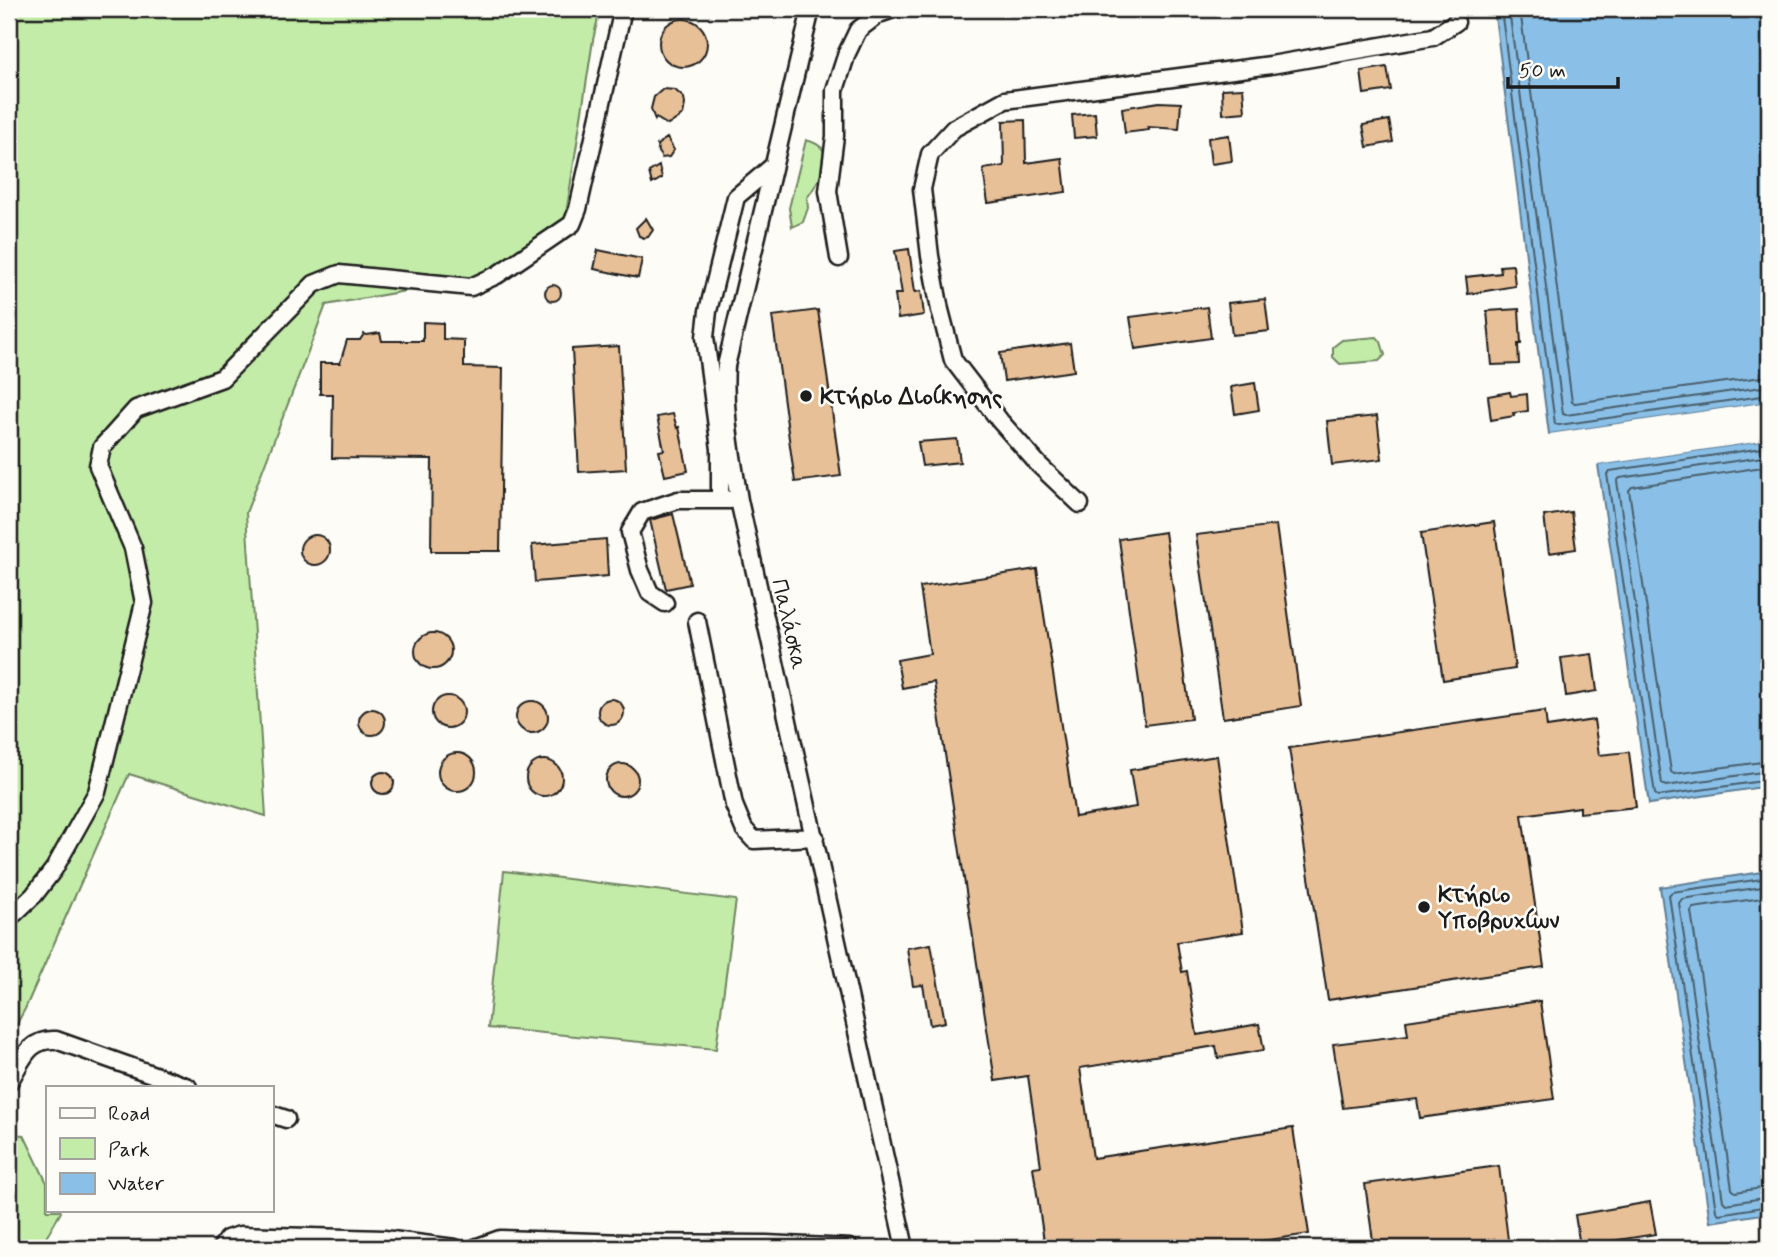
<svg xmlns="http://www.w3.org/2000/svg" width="1778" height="1257" font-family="Mynerve,sans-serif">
	<rect width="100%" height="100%" fill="#fdfcf7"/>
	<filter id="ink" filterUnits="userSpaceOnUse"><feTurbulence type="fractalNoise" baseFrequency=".0143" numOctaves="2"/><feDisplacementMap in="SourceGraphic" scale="14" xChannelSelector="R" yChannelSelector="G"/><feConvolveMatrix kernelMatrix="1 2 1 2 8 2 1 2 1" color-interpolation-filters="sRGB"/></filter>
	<g filter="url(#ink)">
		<path fill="#c3eca8" stroke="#708462" stroke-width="2" d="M9,9h591l-7,31 -29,187 -90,52 -148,26 -80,208 20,303 -137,-42 -104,235 -16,29z
			M806,140c36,9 15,38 1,58l1,10 -5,14 -11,5 -3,-19z
			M1377,337l4,5 4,13 -6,6 -39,3 -7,-7v-10l9,-7z
			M504,871l232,29 -20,149 -228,-21z
			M9,1134l15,1 23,48v27h13l1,2 -21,36h-31z"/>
		<path fill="#8ac0e7" stroke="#5e7e96" stroke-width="2" d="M1494,9h275v393l-220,32z
			M1769,440v346l-120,18 -51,-339z
			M1769,871v342l-59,9 -50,-335z"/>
		<path fill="#fdfcf7" d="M1769,402v3l-215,32 -5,-3z
			M1769,436v4l-171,25 -3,-1z"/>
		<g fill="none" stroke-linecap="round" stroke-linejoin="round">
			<path stroke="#485e6d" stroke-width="2" d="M1501,9l54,415 4,1 210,-30
				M1509,9l54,405 3,1 203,-29
				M1520,9l52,393 3,1 194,-27
				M1769,447l-159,24 -3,3 48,320 3,2 111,-16
				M1769,456l-149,22 -3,3 45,303 4,2 103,-15
				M1769,466l-137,21 -3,3 42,282 3,2 95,-13
				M1769,878l-97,14 -3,3 47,316 3,3 50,-8
				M1769,886l-87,13 -3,4 44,298 3,3 43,-7
				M1769,897l-76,11 -2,3 41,278 3,3 34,-5"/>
		</g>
		<path fill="#e8c098" stroke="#1c1c1c" stroke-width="2" d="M659 43a24 24 0 1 1 48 0a24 24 0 1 1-48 0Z
			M1387,67l4,23 -27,4 -3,-23z
			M1243,88l2,24 -22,2 -1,-25z
			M663,89l12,1 9,8 1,6 -2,11 -15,10 -12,-7 -1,2 -4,-11 3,-12z
			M1159,102l22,1 -2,26 -31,-2 1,3 -24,3 -3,-25z
			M1095,113l2,23 -23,2 -2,-23z
			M1025,120l1,43 36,-5 4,34 -78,11 -5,-34 21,-3 -1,-45z
			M1389,120l4,22 -26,5 -4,-22z
			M1229,135l3,26 -21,3 -3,-26z
			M667,138l7,12 -5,7 -7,1 -4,-6 -1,-7z
			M659,166l3,12 -10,6 -3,-12z
			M646,218l7,12 -5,7 -4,1 -5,-2 -3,-8z
			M909,249l6,43 6,-1 3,24 -26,4 -3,-25h7l-7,-43z
			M598,250l44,9 -4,19 -44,-9z
			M1513,265l2,21 -47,8 -2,-17 35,-4 -1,-7z
			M545 293a8 8 0 1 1 16 0a8 8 0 1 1-16 0Z
			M1265,299l4,32 -37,4 -4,-32z
			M1207,307l4,31 -76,11 -5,-32z
			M1519,309l2,35h-3l1,20 -27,1 -5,-54z
			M818,310l23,166 -46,6 -23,-166z
			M423,322l20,1v16l21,1v27l39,1 -3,183h-69l1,-92 -100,-1 1,-64h-13v-31h20l7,-23h13l4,-6 3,1 13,-2 2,8h41z
			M1070,343l4,28 -70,10 -4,-28z
			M619,346l7,123 -47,3 -7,-123z
			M1255,383l4,27 -24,4 -4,-27z
			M1510,392l1,4 16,-2 1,17 -15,2 1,3 -23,4 -3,-24z
			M673,414l4,14 2,-1 9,44 -23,5 -6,-25 5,-1 -7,-33z
			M1377,416l5,43 -50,6 -5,-44z
			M957,439l3,23 -38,4 -4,-24z
			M1571,512l5,37 -27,4 -5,-37z
			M673,514l17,70 -24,5 -16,-69z
			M1494,522l21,147 -72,11 -22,-147z
			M1276,525l25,181 -78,12 -27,-183z
			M1165,532l26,187 -46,6 -26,-186z
			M300 550a15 15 0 1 1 30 0a15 15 0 1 1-30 0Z
			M606,539l2,37 -73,6 -3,-37z
			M1037,569l38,248 61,-10 -6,-37 87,-14 26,176 -66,10 5,30 5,-1 10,64 62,-11 5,26 -46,8 -2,-12 -136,22 13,90 200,-30 16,106 -95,14h-169l-12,-81 8,-1 -13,-90 -33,5 -61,-399 -32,6 -5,-28 33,-6 -10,-67z
			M415 651a18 18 0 1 1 36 0a18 18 0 1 1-36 0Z
			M1592,654l5,37 -31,5 -5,-38z
			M432 712a16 16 0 1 1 32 0a16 16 0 1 1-32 0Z
			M598 712a13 13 0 1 1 26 0a13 13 0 1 1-26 0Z
			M516 717a16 16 0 1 1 32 0a16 16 0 1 1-32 0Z
			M359 722a13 13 0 1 1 26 0a13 13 0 1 1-26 0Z
			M1545,711l2,16 47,-7 5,35 30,-3 7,55 -56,6v-6l-58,8 22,152 -216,33 -39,-252z
			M438 772a19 19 0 1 1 38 0a19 19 0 1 1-38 0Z
			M526 778a18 18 0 1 1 36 0a18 18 0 1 1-36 0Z
			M606 780a16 16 0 1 1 32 0a16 16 0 1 1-32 0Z
			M372 783a11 11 0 1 1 22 0a11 11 0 1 1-22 0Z
			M931,944l14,78 -15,3 -7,-40 -10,1 -6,-38z
			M1540,1001l14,98 -134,19 -3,-19 -74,9 -10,-64 75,-9 -2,-14z
			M1499,1166l10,82h-135l-9,-64z
			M1650,1202l6,32 -76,12 -5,-31z"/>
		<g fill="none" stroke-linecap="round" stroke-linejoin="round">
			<g stroke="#1c1c1c" stroke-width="21">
				<path id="minor" d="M811,9l-85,357c-3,46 6,89 13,134l166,748
					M839,258l-11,-67 7,-55v-46l12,-37 11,-23 21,-16 14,-5
					M720,500v-51l-15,-112 3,-26 28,-114 38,-32
					M1080,504l-41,-39 -39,-44 -47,-61 -13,-50 -10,-54 -8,-67 8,-35 24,-26 51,-28 266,-35 162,-28 23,-15
					M665,603l-15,-10 -10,-23 -10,-38 12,-20 36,-12h52
					M697,621l37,184 10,24 10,11 61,-3
					M9,916l6,-3 19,-18 20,-26 43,-77 47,-189 -11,-55 -35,-82 4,-19 34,-38 86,-31 92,-94 25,-10 132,13 26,-12 75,-51 6,-15 45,-200
					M9,1082c13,-21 19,-44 47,-42l132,47
					M271,1114l15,5
					M221,1248l6,-9 13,-4 144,4 71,9
					M475,1248l25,-9 127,4 139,1 84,4"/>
			</g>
			<use href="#minor" stroke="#fdfcf7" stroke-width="16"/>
		</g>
	</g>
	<g fill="#1c1c1c" stroke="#fdfcf7" stroke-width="2.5">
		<circle cx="806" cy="396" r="7"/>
		<circle cx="1424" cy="907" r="7"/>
	</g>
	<g text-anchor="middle" stroke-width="5" stroke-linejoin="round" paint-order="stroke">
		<g font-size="23" font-weight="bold" fill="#1c1c1c" stroke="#fdfcf7" text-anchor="start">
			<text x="820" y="404">Κτήριο Διοίκησης</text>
			<text x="1438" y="902">Κτήριο<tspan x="1438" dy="26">Υποβρυχίων</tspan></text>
		</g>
		<g font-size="23" fill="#1c1c1c" stroke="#fdfcf7">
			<text transform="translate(790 624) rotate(77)" y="8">Παλάσκα</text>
		</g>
	</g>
	<rect width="1778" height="1257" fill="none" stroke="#fdfcf7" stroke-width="35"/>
	<rect x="18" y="18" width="1743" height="1222" fill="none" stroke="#1c1c1c" stroke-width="2.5" filter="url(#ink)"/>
	<rect x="46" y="1086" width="228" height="126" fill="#fdfcf7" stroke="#a3a29f" stroke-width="2"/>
	<rect x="60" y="1108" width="35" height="10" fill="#fdfcf7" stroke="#a3a29f" stroke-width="2"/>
	<text x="108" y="1120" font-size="21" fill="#1c1c1c">Road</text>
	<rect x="60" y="1138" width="35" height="21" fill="#c3eca8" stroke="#a3a29f" stroke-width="2"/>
	<text x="108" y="1156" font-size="21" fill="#1c1c1c">Park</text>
	<rect x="60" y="1173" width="35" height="21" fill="#8ac0e7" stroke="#a3a29f" stroke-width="2"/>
	<text x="108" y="1190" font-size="21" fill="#1c1c1c">Water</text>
	<path d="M1508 77v10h110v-10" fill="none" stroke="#1c1c1c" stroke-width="3.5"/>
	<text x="1519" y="77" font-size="21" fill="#1c1c1c" stroke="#fdfcf7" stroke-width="5" paint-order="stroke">50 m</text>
</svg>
